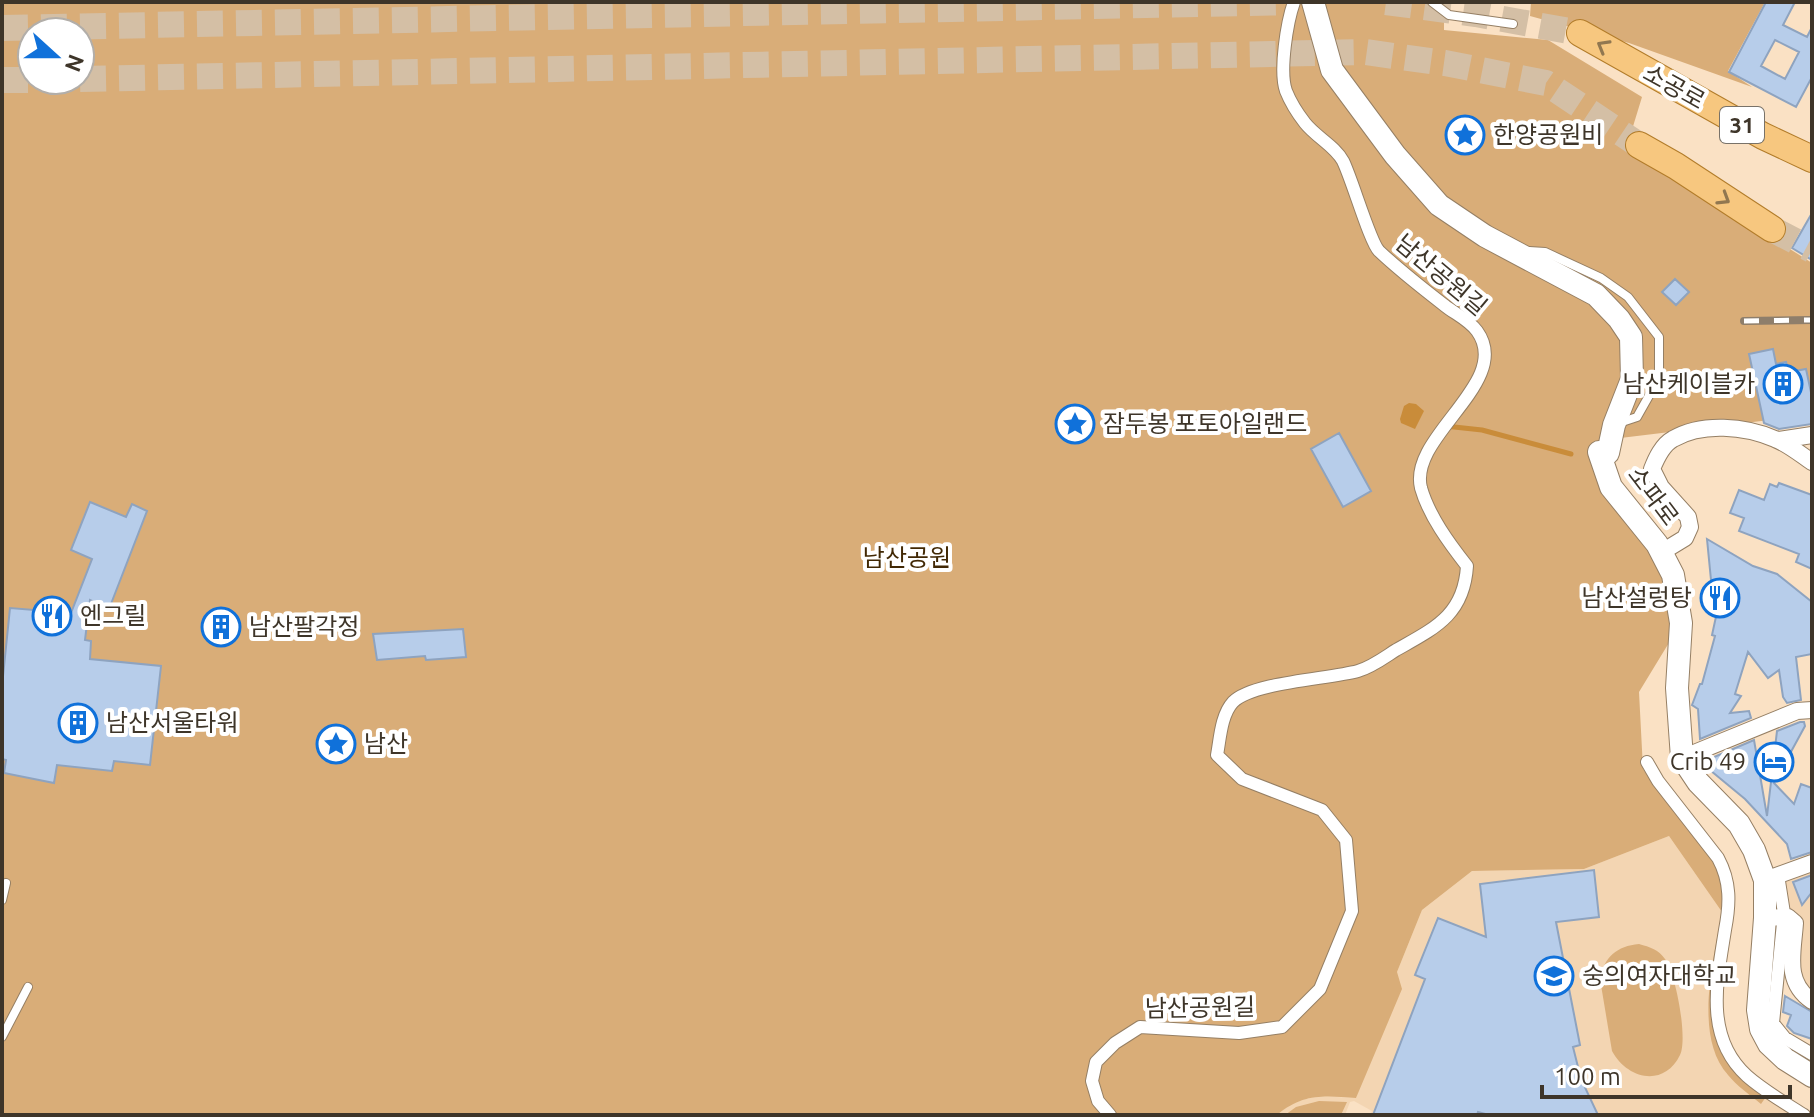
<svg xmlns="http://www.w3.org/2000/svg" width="1814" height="1117" font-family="Ubuntu,'Noto Sans KR',sans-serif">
	<rect width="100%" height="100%" fill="#fae1c4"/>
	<path fill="#f3d5b2" d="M1669,836l53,76 -13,74 5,64 13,24 41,20 30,21h-428l2,-4 -18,-10 -4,1 -5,13h-68l15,-12 25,-7 39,2 41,-126 25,-62 50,-39 112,-2z
		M1812,865v136l-10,-7 -20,-118z"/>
	<path fill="#d9ad78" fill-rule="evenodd" d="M2,2h1442v28l104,10 94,57 -15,49 185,117v152l-200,24 -12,13 57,92 24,79 -42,69 4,77 70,92 10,21 3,23 -10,131 52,58 -7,10c-11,-9 -24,-18 -33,-29 -35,-39 -14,-117 -6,-163l-53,-76 -85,33 -112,2 -50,39 -25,62 5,17 -46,109c-33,-2 -52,-5 -79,17h-1275zM32,32h48v48h-48z
		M1531,2h234l-37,69 24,16 -123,-44 -99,-27z
		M1639,944c11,3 20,6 26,15 11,15 23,80 15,96 -16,33 -53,24 -68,-4l-12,-72c4,-22 17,-33 39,-35z
		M1319,1101l28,1 -6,13h-56l11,-8z"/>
	<path fill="#c98c3a" d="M1409,403l7,1 8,7 -9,18 -14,-6 -1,-4 4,-13z"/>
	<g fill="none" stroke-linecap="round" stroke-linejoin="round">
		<path stroke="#c98c3a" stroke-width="5" d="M1445,426l37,4 89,24"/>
	</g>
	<path fill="#b7cdea" stroke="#8ea3bf" stroke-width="2" fill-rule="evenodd" d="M1766,2h29l-12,23 24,12 5,-10v50l-16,30 -67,-35zM1775,40l24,12 -14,27 -24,-13z
		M1812,213v47l-20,-12z
		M1675,279l14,13 -13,13 -14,-13z
		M1773,349l3,15 10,-2 3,10 17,-3 6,28v27l-33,5 -15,-6 -15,-69z
		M1339,433l32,58 -28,16 -32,-58z
		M1779,483l33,12v74l-16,-7 3,-8 -60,-23 5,-13 -14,-5 9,-23 25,10 6,-16 7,3z
		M90,502l36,15 6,-13 15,7 -38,98 -19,-9 -5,40 6,1 -1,18 71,7 -11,99 -36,-4 -2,10 -55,-6 -3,18 -50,-10 2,-13 -4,-1v-73l8,-78 61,5 21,-54 -21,-9z
		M1707,539l46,27 24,8 35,28v52l-16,3 5,43 -14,3 -4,-6 -4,-27 -11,8 -20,-26 -13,42 6,2 -11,17 19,-2 2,7 -51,21 -2,-30 -6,-4 8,-21h2l13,-48 -3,-1 5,-23 -7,-2 1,-30z
		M204 627a17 17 0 1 1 34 0a17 17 0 1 1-34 0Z
		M463,629l3,28 -40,3 -1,-4 -48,4 -4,-26z
		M1800,722h4l1,4 -31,57 20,21 7,-20 11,4v64l-21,7 -4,-15 -42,-45 -40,-33 2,-6 47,-20 13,76 10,-85z
		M1594,870l5,47 -43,5 24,123 -7,2 8,32 17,36h-109l-11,-3 -1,3h-104l52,-136 -10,-4 23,-57 48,19 -6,-53z
		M1812,875v17l-10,13 -9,-23z
		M1785,996l27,16v27l-18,-6 -7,-7 4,-11 -8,-3z"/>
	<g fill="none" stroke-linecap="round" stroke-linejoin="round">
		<path stroke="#d4bfa5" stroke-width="26" stroke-dasharray="26 13" stroke-linecap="butt" d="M1386,2l90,12 104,19
			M2,28l1295,-26
			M80,79l1285,-27 80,11 101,20 93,62
			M2,80h30
			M1772,229l40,21"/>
		<g stroke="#957f64" stroke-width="10">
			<path id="service" d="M1432,2l17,13 64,9
				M1529,251l16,1 56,26 27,19 31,40v41l-22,39 -18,6
				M2,900l4,-17
				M2,1037l26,-50"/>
		</g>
		<g stroke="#957f64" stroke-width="14">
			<path id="pedestrian" d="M1647,762l11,19 60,77c13,24 12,46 7,72 -8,51 -21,107 22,146 17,15 38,27 57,39
				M1778,875l6,38 -11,110 12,15 27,16
				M1110,1115l-12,-14 -6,-20 4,-19 19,-19 25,-16 99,6 43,-6 38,-38 32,-78 -6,-71 -24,-30 -80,-31 -25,-24c3,-16 4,-40 16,-53 20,-20 96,-23 125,-31 14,-4 27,-14 38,-21 39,-22 68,-35 71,-84 -18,-23 -38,-50 -46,-78 -13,-52 93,-106 56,-157 -9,-12 -22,-17 -33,-26 -22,-17 -45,-35 -65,-54 -9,-9 -27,-72 -36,-90 -8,-15 -27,-24 -38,-38 -7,-9 -15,-22 -19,-32 -7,-20 1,-69 8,-89"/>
		</g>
		<g stroke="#957f64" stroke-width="18">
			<path id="minor" d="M1779,440l33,-5
				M1662,552l23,-14 5,-11 -2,-10 -27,-30 -9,-18c4,-10 10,-24 21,-30 29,-17 72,-13 102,0 13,5 25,15 37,23
				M1682,758l115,-47 15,-1
				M1765,880l47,-17
				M1765,918l23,-1 7,6c-2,30 -11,59 17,78"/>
		</g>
		<g stroke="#957f64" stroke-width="24">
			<path id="tertiary" d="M1313,2l19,68 63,85 44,50 46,31 111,59 23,24 12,18 1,42 -18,46 -6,28 -9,-1 12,35 46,57 16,31 8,48 -4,65 5,70 16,24 41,42 15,26 11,30v38l-7,92 3,19 8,15 16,15 27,17"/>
		</g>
		<g stroke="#b27c2a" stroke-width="28">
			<path id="primary" d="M1580,33l183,103 49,23
				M1639,145l37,21 96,63"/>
		</g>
		<use href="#service" stroke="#fff" stroke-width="8"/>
		<use href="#pedestrian" stroke="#fff" stroke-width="12"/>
		<use href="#minor" stroke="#fff" stroke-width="16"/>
		<use href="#tertiary" stroke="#fff" stroke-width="22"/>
		<use href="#primary" stroke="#f7c77f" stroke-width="26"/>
		<g stroke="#8e7e6b" stroke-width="8">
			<path id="rail" d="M1744,321l68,-1"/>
		</g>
		<use href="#rail" stroke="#fff" stroke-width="5" stroke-dasharray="15" stroke-linecap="butt"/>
	</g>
	<defs><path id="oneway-chevron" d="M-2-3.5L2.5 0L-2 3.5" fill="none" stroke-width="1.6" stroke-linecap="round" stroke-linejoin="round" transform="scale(2)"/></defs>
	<g stroke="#917750">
		<use href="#oneway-chevron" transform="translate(1603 46) rotate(-150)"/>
		<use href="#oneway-chevron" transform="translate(1724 199) rotate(32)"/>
	</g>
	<defs>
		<g id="sight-ring" transform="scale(2)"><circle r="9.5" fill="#fff" stroke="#1071da" stroke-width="1.5"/><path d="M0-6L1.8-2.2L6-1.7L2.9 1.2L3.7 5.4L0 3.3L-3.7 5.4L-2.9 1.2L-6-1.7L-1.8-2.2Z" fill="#1071da"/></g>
		<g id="building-ring" transform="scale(2)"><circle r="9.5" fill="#fff" stroke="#1071da" stroke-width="1.5"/><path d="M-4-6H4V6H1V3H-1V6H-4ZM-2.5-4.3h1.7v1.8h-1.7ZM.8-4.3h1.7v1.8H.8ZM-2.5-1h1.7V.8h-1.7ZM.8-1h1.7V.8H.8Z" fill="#1071da"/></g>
		<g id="restaurant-ring" transform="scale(2)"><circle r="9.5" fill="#fff" stroke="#1071da" stroke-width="1.5"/><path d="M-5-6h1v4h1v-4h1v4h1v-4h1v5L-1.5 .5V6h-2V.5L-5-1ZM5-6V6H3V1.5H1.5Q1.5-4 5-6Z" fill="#1071da"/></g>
		<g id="hotel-ring" transform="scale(2)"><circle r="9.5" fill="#fff" stroke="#1071da" stroke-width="1.5"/><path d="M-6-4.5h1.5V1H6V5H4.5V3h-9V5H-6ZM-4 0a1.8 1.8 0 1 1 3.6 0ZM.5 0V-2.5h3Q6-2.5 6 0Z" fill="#1071da"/></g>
		<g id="university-ring" transform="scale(2)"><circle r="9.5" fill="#fff" stroke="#1071da" stroke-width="1.5"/><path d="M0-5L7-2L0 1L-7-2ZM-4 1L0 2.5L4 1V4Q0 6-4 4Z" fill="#1071da"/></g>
	</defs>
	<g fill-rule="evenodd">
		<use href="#sight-ring" x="1465" y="135"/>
		<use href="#building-ring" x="1783" y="384"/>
		<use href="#sight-ring" x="1075" y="424"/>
		<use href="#restaurant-ring" x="1720" y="598"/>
		<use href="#restaurant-ring" x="52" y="616"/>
		<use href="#building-ring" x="221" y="627"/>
		<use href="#building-ring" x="78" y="723"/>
		<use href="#sight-ring" x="336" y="744"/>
		<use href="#hotel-ring" x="1774" y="762"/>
		<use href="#university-ring" x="1554" y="976"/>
	</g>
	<g text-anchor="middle" stroke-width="8" stroke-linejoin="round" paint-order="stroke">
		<rect fill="#fff" stroke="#787269" stroke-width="2" x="1720" y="107" width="44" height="36" rx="6"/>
		<g font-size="22" font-weight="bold" fill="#3e3529">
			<text x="1742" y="133">31</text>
		</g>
		<g font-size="24" fill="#3e3529" stroke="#fff">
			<text transform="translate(1674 87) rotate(29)" y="8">소공로</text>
			<text transform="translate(1441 275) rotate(40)" y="8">남산공원길</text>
			<text transform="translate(1653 496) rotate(53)" y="8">소파로</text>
			<text transform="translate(1200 1008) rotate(-1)" y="8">남산공원길</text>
		</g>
		<g font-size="24" fill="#3e3529" stroke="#fff" text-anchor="start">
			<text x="1493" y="143">한양공원비</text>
			<text x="1755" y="392" text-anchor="end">남산케이블카</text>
			<text x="1103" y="432">잠두봉 포토아일랜드</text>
			<text x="1692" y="606" text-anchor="end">남산설렁탕</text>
			<text x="80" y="624">엔그릴</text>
			<text x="249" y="635">남산팔각정</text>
			<text x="106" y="731">남산서울타워</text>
			<text x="364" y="752">남산</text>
			<text x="1746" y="770" text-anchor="end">Crib 49</text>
			<text x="1582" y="984">숭의여자대학교</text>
		</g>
		<g font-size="24" fill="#412804" stroke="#fff">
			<text x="907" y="566">남산공원</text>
		</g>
	</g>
	<rect width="1814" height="1117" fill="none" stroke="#3e3529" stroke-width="8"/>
	<g transform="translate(56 56) rotate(111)"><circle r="38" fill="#ffffff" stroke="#b2aea9" stroke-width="2"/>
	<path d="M0-6L14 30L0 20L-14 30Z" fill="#1071da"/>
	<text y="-12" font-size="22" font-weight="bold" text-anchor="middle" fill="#3e3529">N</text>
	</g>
	<path d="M1542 1085v12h248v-12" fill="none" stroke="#3e3529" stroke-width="4"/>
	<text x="1554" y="1085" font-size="24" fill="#3e3529" stroke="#ffffff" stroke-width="6" paint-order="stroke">100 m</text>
</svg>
